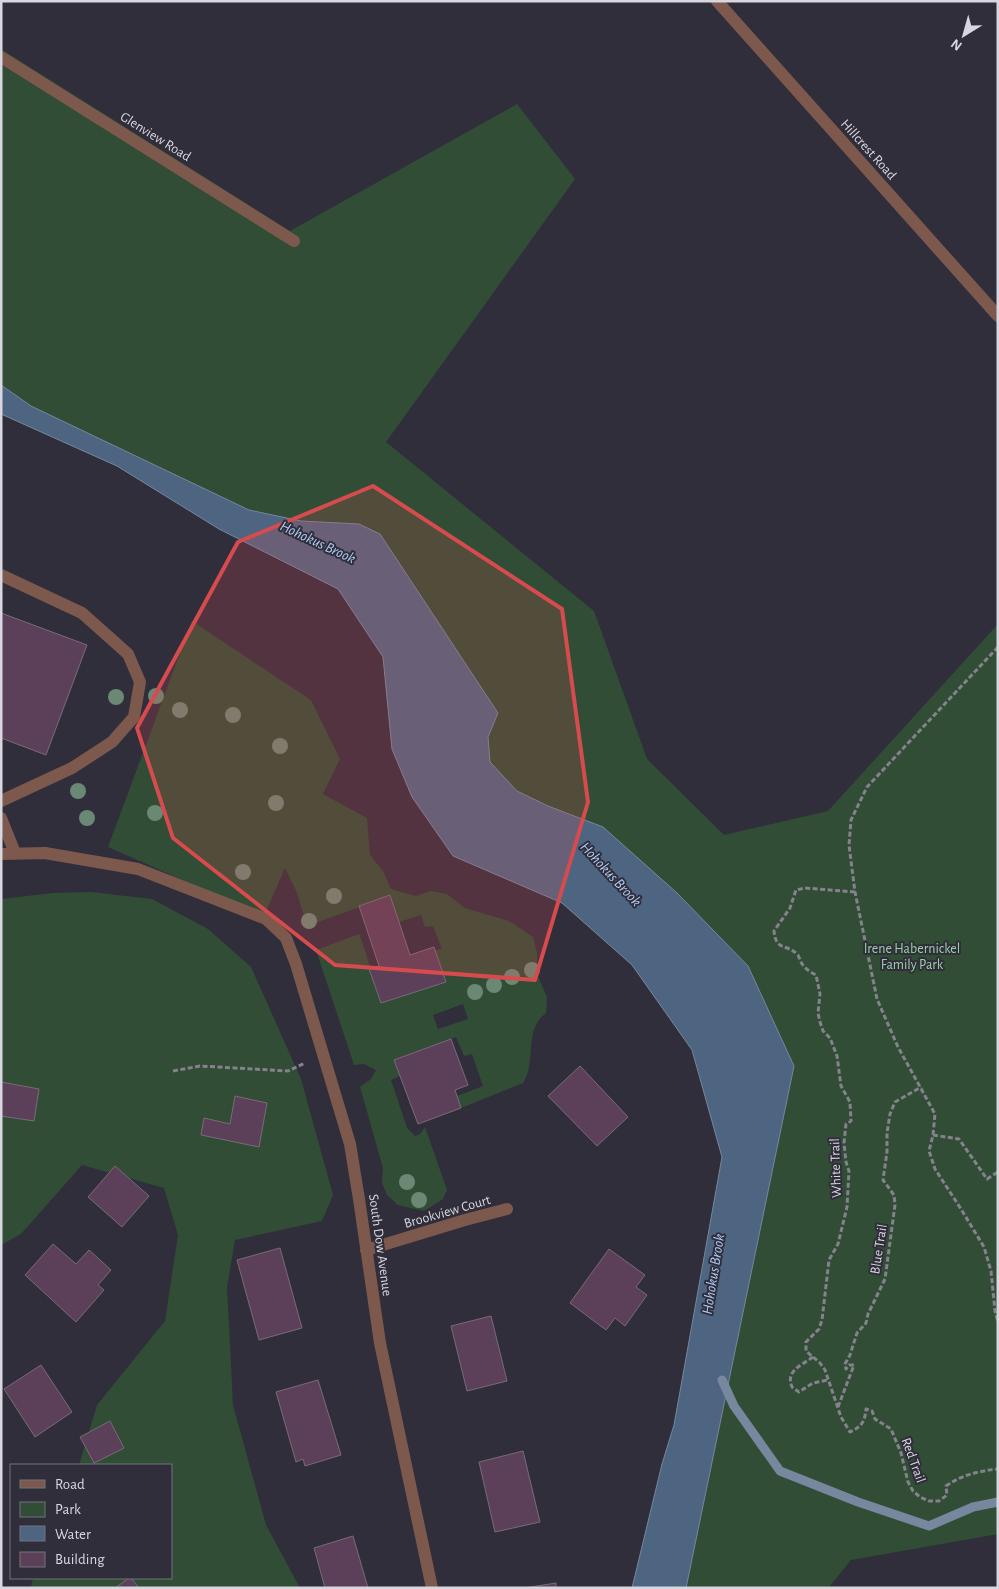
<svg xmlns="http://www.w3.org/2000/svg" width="999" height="1589" font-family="'Alegreya Sans',sans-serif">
	<rect width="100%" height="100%" fill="#312e3c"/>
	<path fill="#314d36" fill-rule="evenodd" d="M1,49l289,182 227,-127 58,75 -189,263 208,169 53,148 77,76 104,-24 170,-187v910l-147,26 -23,28h-142l108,-522 -46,-100 -200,-160 -31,-15 -27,-29 -2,-25 10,-24 -118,-179 -21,-10 -58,-3 -52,-11 -218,-104 -30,-21z
		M192,621l119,79 29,59 -17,35 44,24 3,37 13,16 8,18 25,7 14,-5 17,3 18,14 44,13 24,16 4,16v21l10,23 -1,16c-23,16 -9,49 -23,70l-62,25 -4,-12 26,-10 -11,-32 -8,2 -8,-19 -62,23 6,16 -9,4 16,48 8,8 5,-2 5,-7 22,63 -4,9 -19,12 -26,-6 -11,-10 -5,-12 1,-15 -23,-81 11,-8 5,-9 -12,-6 -10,1 -38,-115 43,-16c10,22 12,47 22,69l64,-21 -10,-32 7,-1 -9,-23 -8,1 -4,-12 -22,7 -9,-26 -83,30 -10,-33 -12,-25 -21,48 -156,-69zM463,1004l5,15 -30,10 -5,-14z
		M91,892l61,7 56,30 43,38 50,112 32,116 -11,26 -87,19 -8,47 6,118 33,120 34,63h-269l2,-10h138v-113h-92l18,-60 68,-84 13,-86 -14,-47 -82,-23 -61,69 -20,11v-346l52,-6z"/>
	<path fill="#4e6582" stroke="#77879e" d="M1,385l30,21 218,104 52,11 58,3 21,10 118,179 -10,24 2,25 27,29 31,15 55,21 74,66 71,73 46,100 -108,522h-54l30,-124 12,-39 48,-268 -30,-107 -60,-85 -70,-62 -109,-47 -41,-59 -20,-48 -9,-92 -45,-68 -119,-60 -102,-63 -116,-52z"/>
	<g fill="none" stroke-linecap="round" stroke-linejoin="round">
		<path stroke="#77879e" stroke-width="9" d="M722,1380l12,26 46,65 78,31 71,24 44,-19 25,-5"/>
	</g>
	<path fill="#5c405a" stroke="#786b77" d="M1,613l86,32 -41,110 -45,-17z
		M390,895l20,60 24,-8 12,35 -65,21 -12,-34 10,-3 -20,-60z
		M451,1039l17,46 -13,5 6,18 -43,16 -24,-64z
		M580,1066l48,51 -31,29 -49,-50z
		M1,1082l38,7 -5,32 -33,-5z
		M235,1096l32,7 -8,44 -58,-12 3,-17 26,6z
		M115,1166l34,30 -27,31 -34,-30z
		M53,1244l23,20 13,-14 22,20 -13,15 6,5 -28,32 -51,-47z
		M280,1248l22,80 -43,12 -22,-80z
		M609,1249l36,26 -9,12 11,8 -22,31 -10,-8 -9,12 -36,-27z
		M491,1316l16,65 -40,10 -16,-65z
		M41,1365l31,47 -37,25 -31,-48z
		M318,1380l23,75 -36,11 -2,-7 -7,3 -20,-70z
		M110,1421l14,27 -30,15 -14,-26z
		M523,1451l17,71 -45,10 -16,-70z
		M353,1536l15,52h-43l-11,-40z
		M129,1578h2l8,10h-24z
		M556,1583v5h-32z"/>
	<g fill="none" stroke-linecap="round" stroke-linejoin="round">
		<path stroke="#84828d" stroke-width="3" stroke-dasharray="5 2.5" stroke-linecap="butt" d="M998,647l-131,140 -16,33 -2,25 6,47 22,107 21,48 37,67 -2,21 -4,16 6,18 26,40 23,38 7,24 4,40 3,11
			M855,892l-50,-4 -9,2 -6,18 -16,23c2,21 13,12 24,24 1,2 2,5 3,7 3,6 9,10 15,13l4,19 -2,19 2,9 3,9 7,7 7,18 4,30 9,16 1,19 -5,3 -2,19 2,19 3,9 -2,36 -9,37 -9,16 -7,60 -3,9 -13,13v9l14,12 5,7 16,47 9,15c11,-5 15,-10 16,-23l6,2 3,8 16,10 10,24 7,29 5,9 7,6 9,4h10l8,-6 -1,-9c15,-11 33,-15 52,-17
			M173,1071l27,-5 88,5 17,-8
			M933,1135l26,4 28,40 11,-7
			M813,1357c-11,8 -28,14 -21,30l7,5 14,-9 15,-3
			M838,1407l16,-42h-5l-3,4 -1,-5 5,-9 7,-22 9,-10 2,-9 17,-35 10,-74 -1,-10 -11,-15 4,-28v-19l3,-19 5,-12 26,-15"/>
		<path stroke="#7d594d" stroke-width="12" d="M1,575l81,38 46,41 12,28 -6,35 -22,25 -40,26 -71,33
			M1,818l14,35
			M1,854l44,-1 93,16 128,50"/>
		<path stroke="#7d594d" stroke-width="12" d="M717,1l281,315
			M1,57l293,184
			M266,919l20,19 10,26 54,180 9,55 21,144 52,245
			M366,1250l99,-30 42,-11"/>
	</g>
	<g fill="#6b8875">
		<circle cx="156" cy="696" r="8"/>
		<circle cx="116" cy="697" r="8"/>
		<circle cx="180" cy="710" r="8"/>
		<circle cx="233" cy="715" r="8"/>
		<circle cx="280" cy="746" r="8"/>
		<circle cx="78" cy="791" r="8"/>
		<circle cx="276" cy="803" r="8"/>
		<circle cx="155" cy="813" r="8"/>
		<circle cx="87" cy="818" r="8"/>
		<circle cx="243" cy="872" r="8"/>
		<circle cx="334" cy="896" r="8"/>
		<circle cx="309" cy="921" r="8"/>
		<circle cx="532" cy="970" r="8"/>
		<circle cx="512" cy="977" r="8"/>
		<circle cx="494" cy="985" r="8"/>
		<circle cx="475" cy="992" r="8"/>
		<circle cx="407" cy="1182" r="8"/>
		<circle cx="419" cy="1200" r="8"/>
	</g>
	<path fill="#d64b4d" fill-opacity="0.2" stroke="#d64b4d" stroke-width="4" stroke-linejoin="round" d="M373,486l189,123 26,193 -53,178 -200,-15 -162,-127 -36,-110 101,-186z"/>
	<g text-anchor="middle" stroke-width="4" stroke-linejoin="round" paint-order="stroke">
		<g font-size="14" fill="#d8d7df" stroke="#312e3c">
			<text transform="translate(156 136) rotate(32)" y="5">Glenview Road</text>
			<text transform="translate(869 149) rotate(48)" y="5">Hillcrest Road</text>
			<text transform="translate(835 1168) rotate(-92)" y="5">White Trail</text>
			<text transform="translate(447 1211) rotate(-16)" y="5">Brookview Court</text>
			<text transform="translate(381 1245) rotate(82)" y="5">South Dow Avenue</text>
			<text transform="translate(878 1249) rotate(-81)" y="5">Blue Trail</text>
			<text transform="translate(914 1460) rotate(70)" y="5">Red Trail</text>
		</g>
		<g font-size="14" fill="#9ad1a4" stroke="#312e3c">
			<text x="912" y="953">Irene Habernickel<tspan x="912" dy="16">Family Park</tspan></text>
		</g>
		<g font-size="15" font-style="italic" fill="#afcff9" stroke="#312e3c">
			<text transform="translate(318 542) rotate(25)" y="5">Hohokus Brook</text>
			<text transform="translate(611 874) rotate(47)" y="5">Hohokus Brook</text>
			<text transform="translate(713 1274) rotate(-81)" y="5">Hohokus Brook</text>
		</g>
	</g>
	<rect width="999" height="1589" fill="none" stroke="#d8d7df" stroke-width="5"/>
	<rect x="10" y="1464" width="162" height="115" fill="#312e3c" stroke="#74727d"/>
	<rect x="20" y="1480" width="25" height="8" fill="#7d594d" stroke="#74727d"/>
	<text x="55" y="1489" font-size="15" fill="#d8d7df">Road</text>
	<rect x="20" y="1502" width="25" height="15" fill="#314d36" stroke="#74727d"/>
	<text x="55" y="1514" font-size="15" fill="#d8d7df">Park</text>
	<rect x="20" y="1526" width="25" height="15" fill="#4e6582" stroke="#74727d"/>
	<text x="55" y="1539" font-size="15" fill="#d8d7df">Water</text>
	<rect x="20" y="1552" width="25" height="15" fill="#5c405a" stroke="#74727d"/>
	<text x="55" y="1564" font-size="15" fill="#d8d7df">Building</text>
	<g transform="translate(964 35) rotate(217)" stroke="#312e3c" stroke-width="4" paint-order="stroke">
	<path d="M0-4L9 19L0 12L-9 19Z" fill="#d8d7df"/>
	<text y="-8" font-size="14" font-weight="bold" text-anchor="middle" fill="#d8d7df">N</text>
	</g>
</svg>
